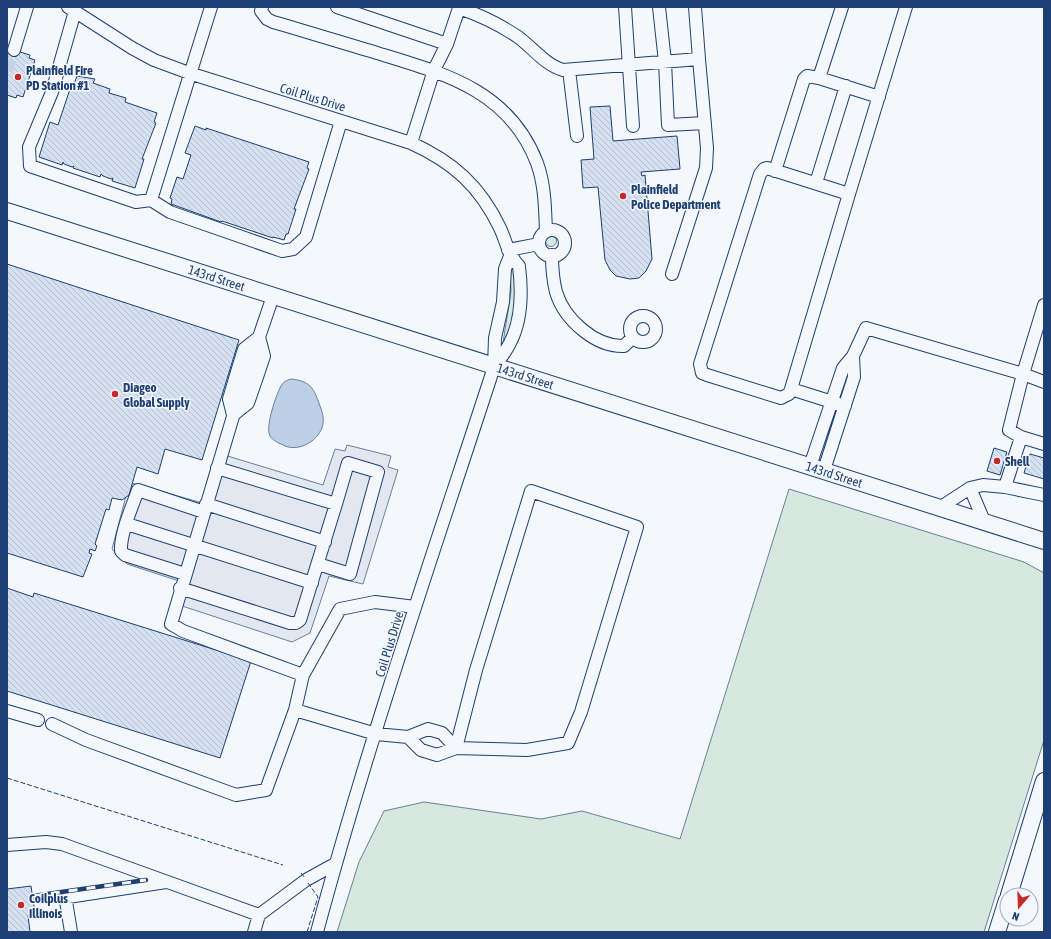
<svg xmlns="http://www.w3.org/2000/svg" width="1051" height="939" font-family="'Asap Condensed',sans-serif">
	<defs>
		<pattern id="building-back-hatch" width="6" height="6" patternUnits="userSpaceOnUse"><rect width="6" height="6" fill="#d5e0f0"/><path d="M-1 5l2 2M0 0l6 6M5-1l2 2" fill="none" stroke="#b6c1d1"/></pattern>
	</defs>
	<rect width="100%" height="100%" fill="#f4f7fb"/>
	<path fill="#d7e8df" stroke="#687fa3" d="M545.5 241a5.5 5.5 0 1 1 11 0a5.5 5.5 0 1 1-11 0Z
		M513,265c3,25 6,56 -10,78l8,-52 -1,-23z
		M789,489l235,73 20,11v167l-60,192h-647l22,-70 25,-51 40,-9 117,17 41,-8 98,28z"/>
	<path fill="#e3e8f0" stroke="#687fa3" d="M347,445l44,11 -3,11 10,3 -35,114 -34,-8 -19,57 -18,9 -116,-38 6,-22 -55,-18 -15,-15 14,-53 6,-13 74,21 15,-50 102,31 12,-36 10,2z"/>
	<path fill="#bed0e5" stroke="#687fa3" d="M291,379c20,2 23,10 29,27 2,5 4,12 3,18 -3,16 -23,28 -38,22 -6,-3 -12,-5 -15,-10 -5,-9 6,-41 11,-50 2,-4 6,-6 10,-7z"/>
	<path fill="url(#building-back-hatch)" stroke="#1d3f73" d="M7,48l23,7 -1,3 6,2 -12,37 -6,-2 -1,3 -9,-3z
		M77,76l18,3 -2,4 17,6 -1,4 17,5 -1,4 32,11 -3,9 2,1 -14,36h2l-9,29 -23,-7 1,-3 -2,1 -8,-3 -2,-2 -1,3 -27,-9 1,-2 -2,1 -8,-3 -1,-2 -1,3 -23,-8 11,-35 8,3 14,-42 2,1z
		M610,106l3,35 64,-5 3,33 -39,3 1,4 3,-1 7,84 -6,12 -7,7 -9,1 -14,-3 -6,-6 -5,-10 -7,-73 -15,1 -2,-28 13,-1 -4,-52z
		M195,126l11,4v-2l103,34 -2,6 2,1 -15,40h2l-8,25h-2l-2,6 -11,-3v1l-51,-17 -1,1 -50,-18 1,-5 -2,-1 7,-21 6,2 8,-24 -6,-2z
		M7,264l232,76 -37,120 -37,-11 -7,25 -21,-7 -8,28 -7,5 -10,-2 -3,12 -3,-1 -11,35 2,2 -2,5 -5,-2 -1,4 3,1 -9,23 -76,-24z
		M994,448l13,4 -7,23 -13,-4z
		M1030,454l14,4v21l-20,-6z
		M7,588l26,9 1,-4 217,68 -31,97 -213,-67z
		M31,886l4,28 -7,1 2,17h-23v-43z"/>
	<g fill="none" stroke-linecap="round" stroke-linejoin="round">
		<path stroke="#c9d2e0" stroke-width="12" stroke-dasharray="12 6" stroke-linecap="butt" d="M7,71l7,-21"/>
		<g stroke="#1d3f73" stroke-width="14">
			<path id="minor" d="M68,7l64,41 22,12 35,13 222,70c42,19 69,43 89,85 7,15 7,25 19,38 3,24 3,54 -9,77 -4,8 -10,16 -15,23
				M211,7l-60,193 19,12 112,39 11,-2 13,-12 35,-116
				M262,7l-1,4 6,8 6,3c35,10 70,21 104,31 68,21 132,37 160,110 8,22 8,45 9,68
				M337,7l110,37
				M625,7l8,119
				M659,7l6,55 3,63 37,-2
				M695,7l4,52
				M842,7l-23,71 60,19
				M75,11l-23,81 -23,55 1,19 106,36 15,-2
				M14,50l13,-43
				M569,70l8,66
				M411,143l23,-73 13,-26 12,-36c21,7 40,16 59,29 14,10 27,28 45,33l136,-11 8,89 -1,20 -34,106
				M775,171l29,-92 3,-3 12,2
				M816,183l30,-97
				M539 243a13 13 0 1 1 26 0a13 13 0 1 1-26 0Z
				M508,250l31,-6
				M552,255c0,13 1,25 4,37 8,27 39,55 68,54l9,-9
				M630 329a13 13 0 1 1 26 0a13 13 0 1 1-26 0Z
				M791,389l58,-195
				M845,406l-54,-17 -2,5 -8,4 -74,-23 -5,-2 -2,-9 60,-190 4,-5 3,-1 82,26 57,-187
				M233,415l15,-12 9,-26 7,-21 -5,-19
				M233,415l-4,-16 8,-27 7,-23 14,-11
				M1021,437l-12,-7 14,-56 21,8
				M810,466l33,-98 10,-12 13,-28 157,46 21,-69
				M217,468l119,36 12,-41 30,9 -28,102 -32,-10
				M824,470l30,-93 -1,-21
				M1005,487l39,8
				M970,488l14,33
				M206,504l119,38
				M941,507l29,-19 13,-3 22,2 16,-50 23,7
				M127,524l185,59
				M185,574l-60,-19 -4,-4c-1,-17 11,-44 17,-61l66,22
				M180,588l110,35h6l4,-3 36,-116
				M303,675l37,-66 35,-7 40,5
				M295,710l81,24 32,3 20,-8 14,4 14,15
				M7,711l31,9
				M52,724l34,16 150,55 30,-5 29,-80 8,-35 -120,-44 -12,-7 69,-231 33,-97
				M408,737l13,13 16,5 19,-7 71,2 41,-7 13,-31 56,-185 -106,-36 -55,179 -20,78
				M7,845l39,-3 16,2 197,71 47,-35 29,-16
				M71,932l-5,-31 2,-4 98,-15
				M254,932l5,-17
				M317,932c51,-190 116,-378 177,-565l1,-29 8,-36 2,-33 5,-13"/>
		</g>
		<g stroke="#1d3f73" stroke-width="18">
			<g id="major">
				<path id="s1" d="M7,211l1037,330"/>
				<path d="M1009,895l35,-114"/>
				<path d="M997,932l10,-32"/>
			</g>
		</g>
		<use href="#minor" stroke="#f4f7fb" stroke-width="12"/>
		<use href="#major" stroke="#f4f7fb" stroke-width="16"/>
		<g stroke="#1d3f73" stroke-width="4.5">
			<path id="rail" d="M33,896l113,-16"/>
		</g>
		<use href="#rail" stroke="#f4f7fb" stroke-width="3" stroke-dasharray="9" stroke-linecap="butt"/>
		<path stroke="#1d3f73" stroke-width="1" stroke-dasharray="5 2" stroke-linecap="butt" d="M7,778l276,87
			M301,873l4,5
			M307,932l11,-35 -10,-14"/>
	</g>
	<g fill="#c62828" stroke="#f4f7fb" stroke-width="1.5">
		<circle cx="18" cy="77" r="4"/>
		<circle cx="623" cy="196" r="4"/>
		<circle cx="115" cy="394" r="4"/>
		<circle cx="997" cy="461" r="4"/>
		<circle cx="21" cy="905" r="4"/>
	</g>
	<g text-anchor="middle" stroke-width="3" stroke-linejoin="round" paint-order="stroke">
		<g font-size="13" font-weight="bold" fill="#1d3f73" stroke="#f4f7fb" text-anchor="start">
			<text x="26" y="75">Plainfield Fire<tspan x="26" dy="15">PD Station #1</tspan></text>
			<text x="631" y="194">Plainfield<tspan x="631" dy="15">Police Department</tspan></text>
			<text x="123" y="392">Diageo<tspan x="123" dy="15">Global Supply</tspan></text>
			<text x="1005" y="466">Shell</text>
			<text x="29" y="903">Coilplus<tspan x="29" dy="15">Illinois</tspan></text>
		</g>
		<g font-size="13" fill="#1d3f73" stroke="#f4f7fb">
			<text transform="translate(313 97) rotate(17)" y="5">Coil Plus Drive</text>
			<text dy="5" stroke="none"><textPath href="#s1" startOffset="220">143rd Street</textPath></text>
			<text dy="5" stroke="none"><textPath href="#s1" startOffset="544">143rd Street</textPath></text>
			<text dy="5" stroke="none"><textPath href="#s1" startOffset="868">143rd Street</textPath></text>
			<text transform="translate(389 644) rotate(-73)" y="5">Coil Plus Drive</text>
		</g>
	</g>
	<rect width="1051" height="939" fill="none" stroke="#1d3f73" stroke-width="16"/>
	<g transform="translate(1019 907) rotate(199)"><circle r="19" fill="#f4f7fb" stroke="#9eadc5"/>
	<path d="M0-3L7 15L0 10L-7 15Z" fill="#c62828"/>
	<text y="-6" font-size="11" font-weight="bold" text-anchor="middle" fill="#1d3f73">N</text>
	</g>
</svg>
